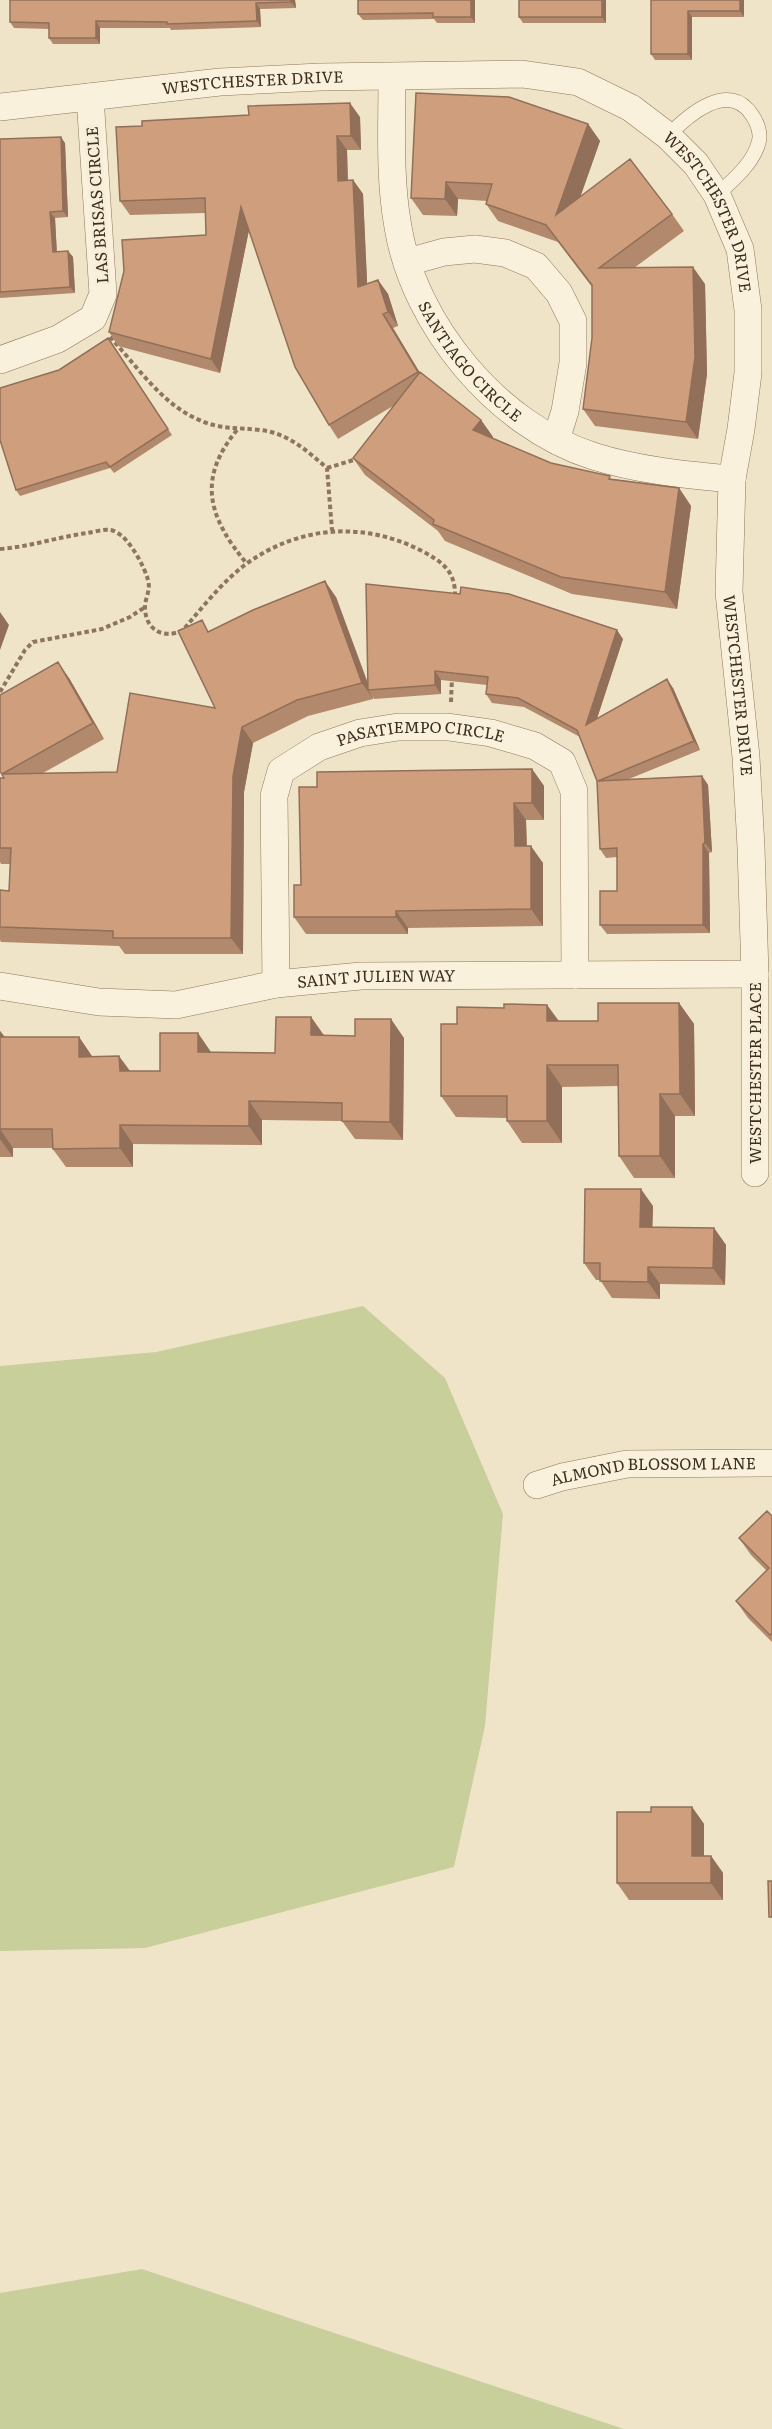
<svg xmlns="http://www.w3.org/2000/svg" width="772" height="2429" font-family="Literata,serif">
	<rect width="100%" height="100%" fill="#f0e4c8"/>
	<path fill="#c9cf9b" d="M363,1306l82,72 58,136 -18,212 -31,141 -309,81 -145,3v-585l156,-14z
		M142,2269l482,160h-624v-136z"/>
	<g fill="none" stroke-linecap="round" stroke-linejoin="round">
		<g stroke="#8d765c" stroke-width="15">
			<path id="lane" d="M668,136c19,-20 61,-57 84,-21 5,7 9,18 7,26 -5,22 -26,39 -42,54"/>
		</g>
		<g stroke="#8d765c" stroke-width="28">
			<g id="street">
				<path id="s1" d="M392,77c0,49 -3,101 6,150 16,98 100,199 195,229 44,14 93,19 139,23"/>
				<path id="s2" d="M0,107l220,-25 100,-5 202,-3 56,8 53,26 37,28 28,28 21,31 23,54 8,61v63l-7,56 -9,50 -3,113 17,165 5,90 4,127v199"/>
				<path d="M408,262l36,-10 31,-3 30,4 31,13 23,27 14,28v42l-8,48 -9,29"/>
				<path d="M0,360l58,-21 35,-21 10,-24 -13,-197"/>
				<path id="s3" d="M276,984l-2,-188 7,-25 38,-24 41,-14 38,-6h50l43,6 44,13 27,16 12,29 1,184"/>
				<path id="s4" d="M0,986l99,16 77,3 100,-21 85,-8 394,-2"/>
				<path id="s5" d="M537,1485l25,-8 65,-13 145,-1"/>
			</g>
		</g>
		<path stroke="#8d765c" stroke-width="4" stroke-dasharray="4.5 3" stroke-linecap="butt" d="M110,337c26,28 51,66 87,82 23,11 39,8 63,11 28,3 47,21 67,38l5,62
			M237,430c-41,50 -28,88 10,134
			M327,468l30,-9
			M0,549c29,-2 58,-12 87,-16 7,-1 16,-4 23,-3 4,0 9,4 12,6 11,10 22,30 26,44 3,10 -3,18 -3,27 0,23 19,33 38,23 19,-22 39,-48 63,-66 53,-38 116,-43 174,-14 21,11 36,20 35,47
			M0,692l25,-42 8,-8 69,-13 28,-12 15,-10
			M451,702l1,-25"/>
		<use href="#lane" stroke="#faf1dc" stroke-width="14"/>
		<use href="#street" stroke="#faf1dc" stroke-width="27"/>
	</g>
	<path fill="#b2896c" d="M295,0l1,8 -36,1 1,18 -90,3 -1,-2h-70v16h-47l-4,-6v-9l-35,-1 -4,-6z
		M475,0v23h-38l-3,-4 -71,1 -5,-6z
		M519,0h87v23h-83l-4,-6z
		M651,0h93v17h-52v43h-37l-4,-6z
		M416,93l172,31 12,17 -20,56 92,17 12,17 -50,37 71,16 2,90 -9,65 -103,-13 -12,-17 9,-71v-51l-34,-45 -60,-21 -12,-17 1,-3 -29,-2 -1,17 -34,-1 -12,-17z
		M360,117l1,33h-14l1,30h5l10,14 4,90 11,-4 10,14 10,32 -5,2 26,45 62,47 12,17 -1,1 59,25 61,16 67,9 12,18 -14,103 -105,-15 -127,-53 -7,-10 -73,-56 -12,-17 40,-52 -55,33 -9,-14 -80,-195 -29,143 -102,-27 -9,-14 97,-97 -1,-22 -75,2 -10,-14z
		M0,139l65,4 3,74 -13,1 2,34 11,-1 5,6 2,36 -75,5z
		M108,338l64,97 -58,38 -4,-5 -90,28 -4,-6 43,-120z
		M366,584l257,55 -26,79 76,-30 27,62 -71,29 73,-3 6,9 4,67 -3,1 1,80 -103,1 -7,-9 17,-34v-34l-11,1 -6,-9 -3,-68 -17,-44 -56,-30 -32,-4 -6,-9 1,-9 -46,-5v14l-67,5 -1,-2v2l-65,17 -55,27 -9,49 -1,162h-118l-6,-8 -118,-4 -1,-2v-50l9,1 1,-27h-9l-1,-2v-84h4l-4,-7 69,-93 35,61 -61,34 74,-1 98,-64 -5,-77 126,-34 32,86z
		M532,769l12,17v34h-18l1,26 16,17v63l-135,2v6h-102l-12,-17 7,-32z
		M679,1003l15,21 1,92h-20v62h-41l-15,-22 -1,-70 -56,1v56h-40l-15,-22v-3l-51,-1 -15,-21 16,-72 90,-19 12,16h39z
		M311,1017l13,18 80,3 -1,102 -48,-1 -13,-18 -80,-1v25l-129,-1v23h-67l-14,-19h-39v9h-13v-126l5,6h74l13,20 37,14h31l50,-19 65,1z
		M653,1206l-1,22h62l12,17 -1,40 -65,-1v15l-48,-1 -12,-18h-4l-12,-17z
		M772,1516v126l-24,-24 -12,-17 31,-30 -16,-16 -12,-17z
		M692,1807l12,17v32h7l12,17v27h-94l-12,-17 34,-71z"/>
	<path fill="#916f58" d="M291,0h4l1,8 -5,-6z
		M471,0h4v23l-4,-6z
		M602,0h4v23l-4,-6z
		M740,0h4v17l-4,-6z
		M256,3l4,6 1,18 -4,-6z
		M688,11l4,6v43l-4,-6z
		M96,21l4,7v16l-4,-6z
		M350,103l10,14 1,33 -10,-14z
		M588,124l12,17 -32,91 -12,-17z
		M337,136l10,14 1,45 -10,-14z
		M61,137l4,6 3,74 -5,-6z
		M353,180l10,14 5,107 -10,-14z
		M446,182l12,17 -1,17 -12,-17z
		M241,207l10,13 -31,153 -9,-14z
		M50,212l5,6 2,40 -4,-6z
		M68,251l5,6 2,36 -5,-6z
		M693,267l12,17 2,90 -9,65 -12,-17z
		M378,280l10,14 10,32 -10,-14z
		M383,314l10,14 35,58 -10,-14z
		M481,420l12,17 -8,10 -12,-17z
		M679,488l12,18 -14,103 -12,-17z
		M325,581l11,16 34,93h-2l5,9 -11,-16z
		M0,612l9,13 -9,25z
		M617,630l6,9 -31,95 -6,-9z
		M58,662l11,16 35,61 -11,-16z
		M435,671l6,9v14l-6,-9z
		M667,679l6,9 27,62 -6,-9z
		M242,727l11,16 -9,49 -1,162 -12,-16 2,-162z
		M532,769l12,17v34l-12,-17z
		M702,776l6,9 4,67 -7,-9z
		M514,803l12,17 1,43 -12,-17z
		M703,844l6,9 1,80 -7,-8z
		M531,846l12,17v63l-12,-17z
		M396,911l12,17v6l-12,-17z
		M679,1003l15,21 1,92 -15,-22z
		M547,1005l15,21 -15,-5z
		M311,1017l13,19 -13,-1z
		M391,1019l13,19 -1,102 -13,-18z
		M0,1031l13,18 -13,-11z
		M198,1033l13,19h-13z
		M79,1037l13,19v20l-13,-19z
		M119,1056l14,19 -13,-4z
		M547,1065l15,22v56l-15,-22z
		M660,1094l15,22v62l-15,-22z
		M249,1101l13,19v25l-13,-19z
		M120,1125l13,19v23l-13,-19z
		M0,1129l13,19v9l-13,-18z
		M641,1189l12,17 -1,38 -12,-17z
		M714,1228l12,17 -1,40 -12,-17z
		M648,1267l12,17v15l-12,-17z
		M692,1807l12,17v49l-12,-17z
		M711,1856l12,17v27l-12,-17z"/>
	<path fill="#cf9f7d" stroke="#916f58" stroke-width="1.5" d="M10,0h281v2l-35,1 1,18 -90,3v-2l-71,-1v17h-47v-15l-39,-1z
		M358,0h113v17h-38v-4l-75,1z
		M519,0h83v17h-83z
		M651,0h89v11h-52v43h-37z
		M416,93l93,4 79,27 -32,91 74,-56 42,55 -73,54 94,-1 2,90 -9,65 -103,-13 9,-71v-53l-46,-60 -60,-21 6,-20 -46,-2 -1,17 -34,-1z
		M350,103l1,33h-14l1,45 15,-1 5,107 20,-7 10,32 -5,2 35,58 -89,53 -34,-58 -54,-160 -30,152 -102,-27 15,-61 -2,-31 84,-5 -1,-37 -85,3 -4,-74 26,-1v-5l107,-6 -1,-9z
		M61,137l2,74 -13,1 3,40 15,-1 2,36 -70,5v-153z
		M108,338l60,91 -58,38 -4,-5 -90,28 -16,-50v-52l59,-18z
		M420,372l61,48 -8,10 78,33 59,13 -1,3 70,9 -14,104 -104,-15 -128,-53 1,-4 -81,-62z
		M325,581l37,102 -65,17 -55,27 -9,49 -2,162h-118v-7l-113,-4v-37l9,1 2,-43h-11v-70h4l-4,-7v-76l58,-33 35,61 -91,51 115,-2 13,-79 85,15 -37,-77 24,-11 6,12 45,-22z
		M366,584l94,10 1,-7 48,7 108,36 -31,95 81,-46 27,62 -96,40 104,-5 3,67 -2,1v81h-103v-34h17v-43l-17,1 -3,-68 -20,-51 -59,-32 -32,-4 2,-17 -53,-6v14l-67,5z
		M532,769v34h-18l1,43h16v63l-135,2v6h-102v-32h7l-2,-98h18v-15z
		M598,1003h81l1,91h-20v62h-41l-1,-91h-71v56h-40v-25h-66v-72h16v-17l47,1v-4l43,1v16h51z
		M276,1017h35v18l44,1v-17h36l-1,103 -48,-1v-18l-93,-2v25l-129,-1v23l-67,1 -1,-20h-52v-92h79v20l40,-1 1,15h40v-38h38v19l77,1z
		M585,1189h56l-1,38 74,1 -1,40 -65,-1v15l-48,-1v-18h-16z
		M767,1511l5,5v117l-2,2 -34,-34 33,-33 -30,-30z
		M651,1807h41v49h19v27h-94v-71h34z
		M768,1881h4v36h-3z"/>
	<g text-anchor="middle" stroke-width="6" stroke-linejoin="round" paint-order="stroke">
		<g font-size="16" fill="#3d2e20" stroke="#f7eed8">
			<text dy="6" stroke="none"><textPath href="#s2" startOffset="254">WESTCHESTER DRIVE</textPath></text>
			<text transform="translate(97 205) rotate(-94)" y="6">LAS BRISAS CIRCLE</text>
			<text dy="6" stroke="none"><textPath href="#s2" startOffset="774">WESTCHESTER DRIVE</textPath></text>
			<text dy="6" stroke="none"><textPath href="#s1" startOffset="306">SANTIAGO CIRCLE</textPath></text>
			<text dy="6" stroke="none"><textPath href="#s2" startOffset="1260">WESTCHESTER DRIVE</textPath></text>
			<text dy="6" stroke="none"><textPath href="#s3" startOffset="363">PASATIEMPO CIRCLE</textPath></text>
			<text dy="6" stroke="none"><textPath href="#s4" startOffset="380">SAINT JULIEN WAY</textPath></text>
			<text transform="translate(755 1073) rotate(-90)" y="6">WESTCHESTER PLACE</text>
			<text dy="6" stroke="none"><textPath href="#s5" startOffset="118">ALMOND BLOSSOM LANE</textPath></text>
		</g>
	</g>
</svg>
